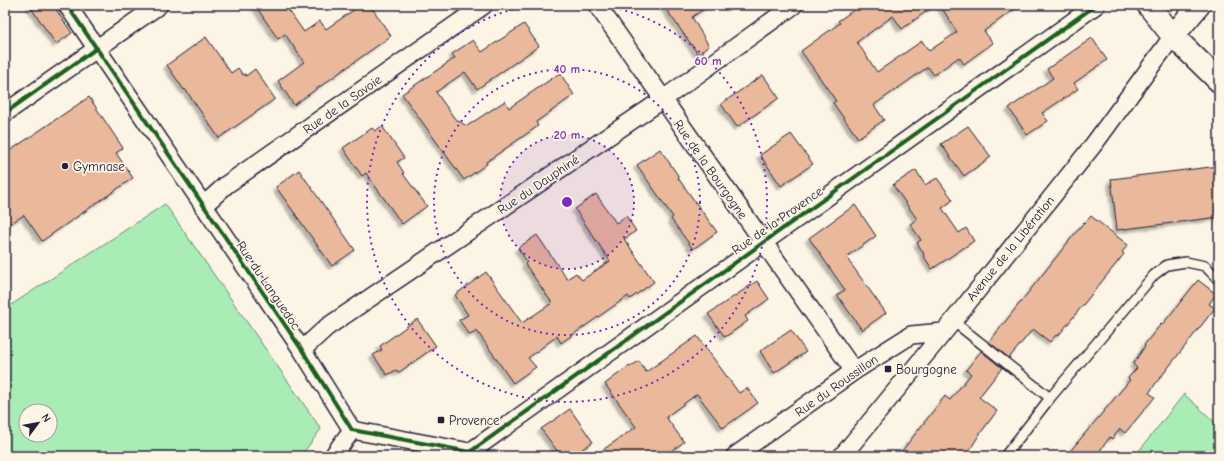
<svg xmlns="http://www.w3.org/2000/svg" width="1224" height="461" font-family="'Comic Neue',sans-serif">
	<defs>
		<filter id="shadow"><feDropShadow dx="-3.5" dy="3.5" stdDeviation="1" flood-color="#0004"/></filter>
	</defs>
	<rect width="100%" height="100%" fill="#fcf5e5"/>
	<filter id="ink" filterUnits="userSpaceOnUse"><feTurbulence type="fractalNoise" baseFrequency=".025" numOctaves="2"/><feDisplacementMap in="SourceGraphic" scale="8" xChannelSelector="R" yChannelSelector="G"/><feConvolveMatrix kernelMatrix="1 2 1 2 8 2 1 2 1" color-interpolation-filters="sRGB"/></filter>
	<g filter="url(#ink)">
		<path fill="#a9ecb6" stroke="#668778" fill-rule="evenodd" d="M165,204l156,225 -20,27h-296v-153l3,4zM26,411h24v24h-24z
			M1184,394l35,32v30h-84z"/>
		<path fill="#eab89b" stroke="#22223b" filter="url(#shadow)" d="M29,5h24l19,28 -16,11z
			M255,5h30l19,27 16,-11 6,8 35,-24h9l21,31 -97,69 -16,-24 26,-19 -19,-28 -7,5z
			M663,5h47l-18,12 17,29 -11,8z
			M861,5h74l-33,24 -9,-13 -36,26 20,30 45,-31 7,10 28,-19 -17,-27h80l-36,26 9,12 -29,21 -5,-7 -25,18 -6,-8 -54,38 10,15 -26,18 -25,-35 3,-2 -35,-50 39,-28 -2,-2z
			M524,24l15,22 -62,43 -12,-17 -29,20 19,27 12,7 38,-25 4,7 51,-35 14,22 -38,27 2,4 -52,36 1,2 -23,16 -62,-86 53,-36 -3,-4 21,-14 9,12z
			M206,37l25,36 7,-5 5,7 2,-1 1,2 9,-7 20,30 -56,39 -34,-49 -1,1 -17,-25z
			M1092,38l15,22 -33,23 4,6 -36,24 6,8 -21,14 -18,-27 44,-30 -6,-9z
			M763,75l16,23 -42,29 -16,-23z
			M89,97l34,51 -7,5 17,25 -91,63 -18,-26 -19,12v-73z
			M382,126l22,32 -7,4 7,11 -1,1 24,32 -25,18 -36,-51 -4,3 -19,-28 29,-20 3,3z
			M968,126l23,31 -27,19 -23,-32z
			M791,134l22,30 -32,22 -21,-31z
			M660,149l19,28 -1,1 39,54 -24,17 -22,-30 2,-2 -36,-52z
			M1219,166v51l-102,13 -6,-51z
			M299,170l56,80 -23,16 -56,-79z
			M916,170l9,15 12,-7 16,22 -11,8 17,25 7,-5 8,13 -42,28 -9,-14 1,-1 -7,-11 4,-3 -11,-16 7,-5 -24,-34z
			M596,194l20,29 10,-7 10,15 -12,8 30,43 -24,17 -2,-3 -67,47 -4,-7 -29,22 8,9 -23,16 -36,-52 -7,4 -11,-15 9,-5 -13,-20 31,-23 36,51 30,-20 -27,-39 2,-2 -9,-14 19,-13 30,44 9,-6 6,7 28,-19 -35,-52z
			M855,205l21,31 -30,21 40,56 -24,17 -25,-35 8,-5 -36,-52z
			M1091,216l37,29 -6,7 2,2 -66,82 -2,-1 -6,7 -17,-13 -24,29 -20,-16 95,-120 1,1z
			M1198,280l18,14 -7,10 6,4 -59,75 -7,10 6,4 -30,36 -5,-4 -8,10 -2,-2 -14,19h-30l64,-76 -2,-2 9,-10 -4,-4 12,-18 -1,-1 17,-21 1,1z
			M757,281l12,18 -24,17 3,5 -23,16 -17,-23z
			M417,319l19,27 -38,27 -2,-3 -9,5 -14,-20 9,-5 -2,-4z
			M791,330l15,22 -32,21 -14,-22z
			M697,336l42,57 8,-5 11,15 -35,25 -26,-34 -31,23 18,25 -20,14h-70l42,-29 -31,-43 24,-18 1,1 9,-6 7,11z
			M981,351l21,17 -23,29 18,14 -18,24 -13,21h-68l47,-60 5,4 21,-26 -5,-4z
			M570,409l23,33 -21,14h-11l-20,-27z"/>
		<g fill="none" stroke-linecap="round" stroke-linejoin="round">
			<g stroke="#22223b" stroke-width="12">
				<path id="service" d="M953,321l97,77 104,-123 13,-10 19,-3 19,4 14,14
					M1005,456l45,-58"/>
			</g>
			<g stroke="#22223b" stroke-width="20">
				<path id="minor" d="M67,5l235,345 50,80 118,22 5,4
					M597,5l257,366
					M5,113l154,-108
					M203,206l23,-21 258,-180
					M302,350l25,-23 335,-227 132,-95
					M470,452l626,-447
					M333,456l19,-26
					M735,456l119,-85 57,-36 32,-3
					M842,456l111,-135 141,-177 79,-108"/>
			</g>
			<g stroke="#22223b" stroke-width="25">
				<path id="secondary" d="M1148,5l25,31 46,45"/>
			</g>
			<g stroke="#22223b" stroke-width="25">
				<path id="primary" d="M1173,36l26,-31"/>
			</g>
			<use href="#service" stroke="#fcf5e5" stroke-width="9"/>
			<use href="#minor" stroke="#fcf5e5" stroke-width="17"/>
			<use href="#secondary" stroke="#fcf5e5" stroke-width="22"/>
			<use href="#primary" stroke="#fcf5e5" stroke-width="22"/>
			<g stroke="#fcf5e5" stroke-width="6">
				<path id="cycleway" d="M67,5l235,345 50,80 118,22 5,4
					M5,113l92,-65
					M470,452l626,-447"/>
			</g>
			<use href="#cycleway" stroke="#1b5e20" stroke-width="4"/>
		</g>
	</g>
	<circle cx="567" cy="202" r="67" fill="#7b2cbf" fill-opacity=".12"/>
	<g fill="none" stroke="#7b2cbf" stroke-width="2" stroke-dasharray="2 4">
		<circle cx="567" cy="202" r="67"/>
		<circle cx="567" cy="202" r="133"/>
		<path d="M602 5A200 200 0 1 1 532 5"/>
	</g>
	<g fill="#22223b" stroke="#fcf5e5" stroke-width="1.5">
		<circle cx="65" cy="166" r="4"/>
		<rect x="884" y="365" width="8" height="8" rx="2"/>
		<rect x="437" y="416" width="8" height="8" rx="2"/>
	</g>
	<g text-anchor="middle" stroke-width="3.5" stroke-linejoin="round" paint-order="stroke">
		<g font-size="13" fill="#22223b" stroke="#fcf5e5">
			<text transform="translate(342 104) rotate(-35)" y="5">Rue de la Savoie</text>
			<text transform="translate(711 169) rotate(55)" y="5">Rue de la Bourgogne</text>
			<text transform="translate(538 184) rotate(-34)" y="5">Rue du Dauphiné</text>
			<text transform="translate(777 220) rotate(-35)" y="5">Rue de la Provence</text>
			<text transform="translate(1010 248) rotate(-51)" y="5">Avenue de la Libération</text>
			<text transform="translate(269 285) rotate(56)" y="5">Rue du Languedoc</text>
			<text transform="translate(836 385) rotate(-35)" y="5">Rue du Roussillon</text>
		</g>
		<g font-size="13" fill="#22223b" stroke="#fcf5e5" text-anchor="start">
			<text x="73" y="171">Gymnase</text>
			<text x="896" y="374">Bourgogne</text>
			<text x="449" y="425">Provence</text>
		</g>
	</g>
	<circle cx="567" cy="202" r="6" fill="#7b2cbf" stroke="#fcf5e5" stroke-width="2"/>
	<g font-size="12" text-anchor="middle" font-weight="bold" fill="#7b2cbf" stroke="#fcf5e5" stroke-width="3.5" stroke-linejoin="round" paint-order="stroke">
		<text x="708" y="65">60 m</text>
		<text x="567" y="73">40 m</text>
		<text x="567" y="139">20 m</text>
	</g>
	<rect width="1224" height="461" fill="none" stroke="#fcf5e5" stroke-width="20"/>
	<rect x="10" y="10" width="1204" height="441" fill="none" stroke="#22223b" stroke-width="1.5" filter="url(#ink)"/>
	<g transform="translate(38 423) rotate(58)"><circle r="19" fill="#fcf5e5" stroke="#a5a1a1"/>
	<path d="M0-3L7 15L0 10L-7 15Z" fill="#22223b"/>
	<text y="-6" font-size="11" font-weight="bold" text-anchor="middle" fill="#22223b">N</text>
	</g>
</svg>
